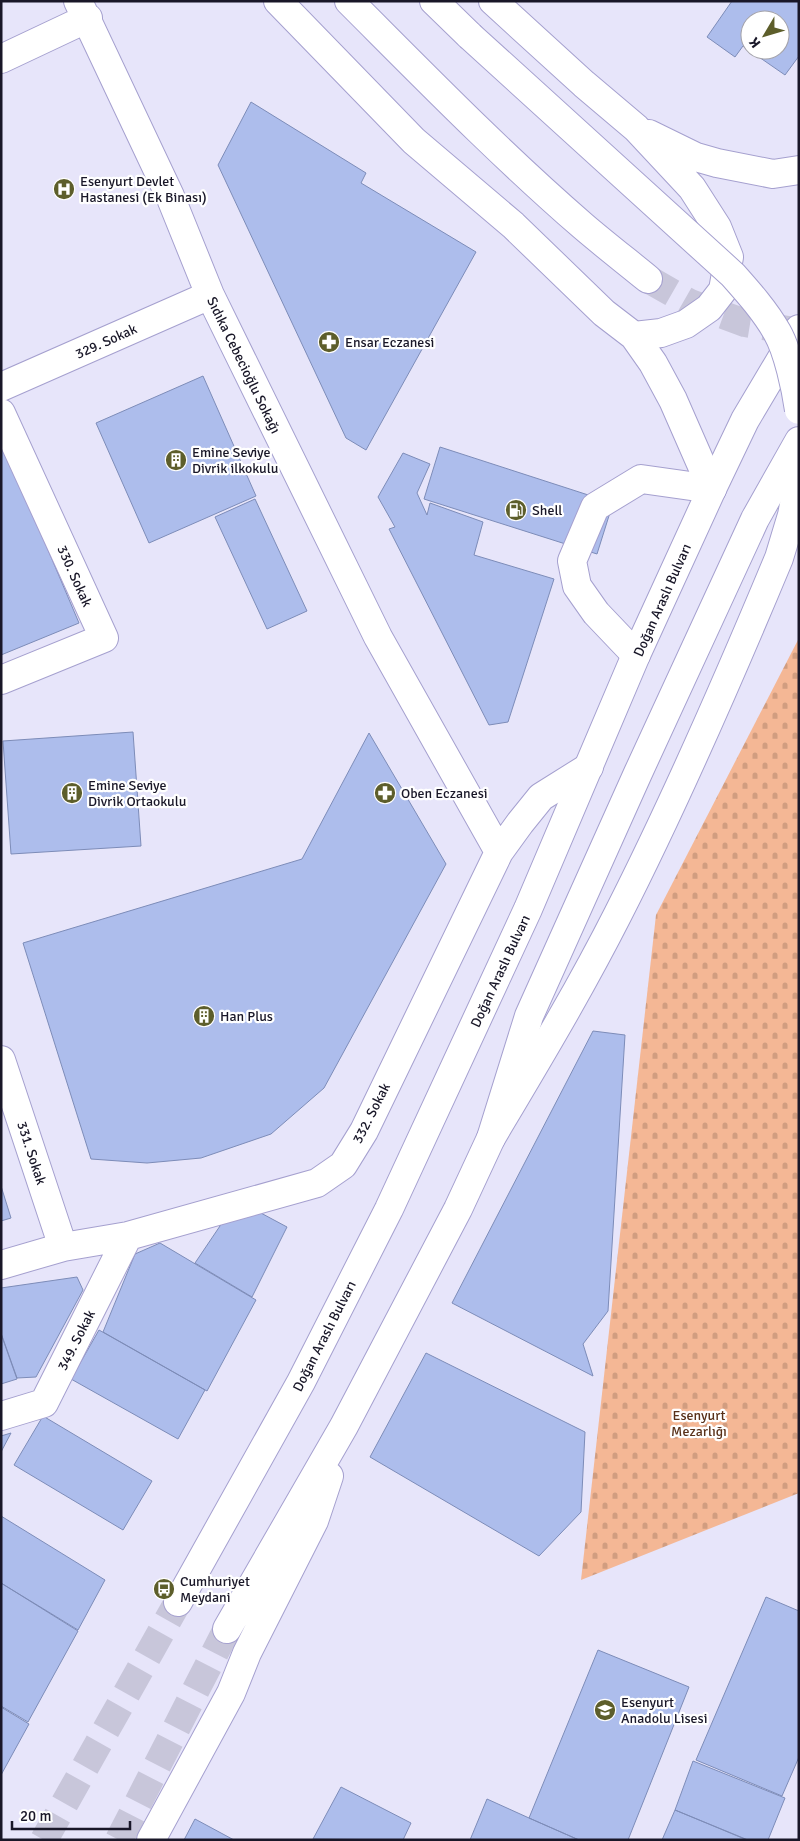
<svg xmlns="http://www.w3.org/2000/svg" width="800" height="1841" font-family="Signika,sans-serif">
	<defs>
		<pattern id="cemetery-stones" width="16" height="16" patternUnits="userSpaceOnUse" patternTransform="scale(1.25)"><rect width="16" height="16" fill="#f4b795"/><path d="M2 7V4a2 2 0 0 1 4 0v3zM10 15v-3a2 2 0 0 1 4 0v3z" fill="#d19d80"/></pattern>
	</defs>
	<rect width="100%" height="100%" fill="#e7e5fa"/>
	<path fill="url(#cemetery-stones)" d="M799,638v855l-218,87 75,-665z"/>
	<path fill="#adbdec" stroke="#7d8cb8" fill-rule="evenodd" d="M732,1h67v55l-14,19 -42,-29 -8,11 -28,-20zM750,20h30v30h-30z
		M251,102l115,71 -5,10 115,69 -110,198 -20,-12 -128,-273z
		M203,376l53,120 -107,47 -53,-120z
		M1,439l78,184 -78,32z
		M440,447l173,56 -16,51 -173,-55z
		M403,453l27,11 -13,29 10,22 3,-12 53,19 -9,33 80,24 -46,143 -19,3 -100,-196 6,-2 -17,-30z
		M255,499l52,112 -40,18 -52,-112z
		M133,732l8,114 -130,8 -8,-113z
		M369,733l77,131 -122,224 -53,46 -70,24 -54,5 -56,-4 -68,-216 279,-84z
		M593,1031l32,4 -17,276 -25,33 10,32 -141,-73z
		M1,1186l10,32 -10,3z
		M259,1212l28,15 -35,70 -57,-34 27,-40z
		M160,1243l96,57 -49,91 -104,-59 32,-78z
		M77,1277l6,13 -47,87 -19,1 -16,-45v-45z
		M99,1330l106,60 -27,49 -107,-60z
		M1,1334l16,45 -16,5z
		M426,1353l159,79 -4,80 -42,44 -169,-99z
		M43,1416l109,65 -29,49 -109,-65z
		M11,1433l-10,19v-16z
		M1,1516l104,64 -27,50 -77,-47z
		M1,1583l77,48 -50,91 -27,-16z
		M766,1597l33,14v146l-17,39 -86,-36z
		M598,1650l91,37 -61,153h-49l-50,-22z
		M1,1707l28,17 -28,51z
		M693,1761l92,37 -17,42h-20l-73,-30z
		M341,1787l70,36 -8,17 -90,-1z
		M487,1799l42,19 50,22h-109z
		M675,1810l72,30h-85z
		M195,1819l39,21h-50z"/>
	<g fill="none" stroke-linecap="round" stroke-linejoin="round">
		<path stroke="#c8c6da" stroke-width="28" stroke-dasharray="28 14" stroke-linecap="butt" d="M44,1840l134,-238
			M119,1840l108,-211"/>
		<path stroke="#c8c6da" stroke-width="28" stroke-dasharray="28 14" stroke-linecap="butt" d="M648,279l42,24 55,20 49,8"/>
		<g stroke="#a5a0cf" stroke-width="30">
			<path id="minor" d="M78,1l92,195 40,99 168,342 121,215
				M1,59l87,-41
				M1,387l209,-92
				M1,413l103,225 -103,42
				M636,655l-40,-42 -19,-27 -5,-25 23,-54 46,-28 71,10
				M1,1060l62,187
				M1,1265l62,-18 65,-11 189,-53 26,-18 21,-34 135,-279 21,-29 21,-26 48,-30
				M1,1416l43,-13 84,-167"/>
		</g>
		<g stroke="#a5a0cf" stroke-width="30">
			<path id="major" d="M178,1602l123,-220 88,-173 139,-300 108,-254 76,-166 33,-69 54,-91
				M227,1629l117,-203 114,-217 33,-71 38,-122 109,-243 117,-254 44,-78
				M151,1840l80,-147 16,-40 67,-132 15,-45"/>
		</g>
		<g stroke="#a5a0cf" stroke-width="30">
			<path id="highway" d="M278,1l136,140 99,84 91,88 30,23 19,27 20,37 39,89
				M349,1c77,77 152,154 234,225 21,18 43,35 65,53
				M434,1l36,35
				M493,1l91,83 52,44 56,60 25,39 12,30 -6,33 -14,18 -23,16 -25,9 -27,3
				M649,134l47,23 21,6 56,11 26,-4
				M491,1138c44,-74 88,-147 127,-224 59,-116 111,-236 161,-356l13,-43 7,-37"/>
		</g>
		<use href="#minor" stroke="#fff" stroke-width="28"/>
		<use href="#major" stroke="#fff" stroke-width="28"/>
		<use href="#highway" stroke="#fff" stroke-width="28"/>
		<g stroke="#a5a0cf" stroke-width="30" stroke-linecap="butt">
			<path id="highway-bridge" d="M470,36l263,239c16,18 32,36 44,57 11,19 19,57 22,78"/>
		</g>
		<use href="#highway-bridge" stroke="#fff" stroke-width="28"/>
	</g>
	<defs>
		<g id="hospital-disc" transform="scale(1.125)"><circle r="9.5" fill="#5d5e2b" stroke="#fff"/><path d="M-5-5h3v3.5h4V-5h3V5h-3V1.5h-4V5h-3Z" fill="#fff"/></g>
		<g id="pharmacy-disc" transform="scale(1.125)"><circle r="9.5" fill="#5d5e2b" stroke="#fff"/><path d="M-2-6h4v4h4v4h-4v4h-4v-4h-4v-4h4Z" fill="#fff"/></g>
		<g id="building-disc" transform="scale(1.125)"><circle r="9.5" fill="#5d5e2b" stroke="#fff"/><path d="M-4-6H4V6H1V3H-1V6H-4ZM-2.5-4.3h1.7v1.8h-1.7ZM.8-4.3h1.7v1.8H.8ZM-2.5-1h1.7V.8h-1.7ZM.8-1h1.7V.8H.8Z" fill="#fff"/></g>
		<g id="fuel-disc" transform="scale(1.125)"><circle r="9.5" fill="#5d5e2b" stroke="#fff"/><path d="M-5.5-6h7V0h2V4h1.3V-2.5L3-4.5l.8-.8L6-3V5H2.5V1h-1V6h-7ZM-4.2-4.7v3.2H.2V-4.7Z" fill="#fff"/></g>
		<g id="bus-disc" transform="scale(1.125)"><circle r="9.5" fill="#5d5e2b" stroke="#fff"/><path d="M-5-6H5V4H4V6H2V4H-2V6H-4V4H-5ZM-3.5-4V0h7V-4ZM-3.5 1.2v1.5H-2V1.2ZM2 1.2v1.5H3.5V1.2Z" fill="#fff"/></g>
		<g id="school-disc" transform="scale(1.125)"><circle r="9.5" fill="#5d5e2b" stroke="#fff"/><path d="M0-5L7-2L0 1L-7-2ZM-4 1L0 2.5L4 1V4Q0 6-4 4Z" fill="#fff"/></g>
	</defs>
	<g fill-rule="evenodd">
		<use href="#hospital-disc" x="64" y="189"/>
		<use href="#pharmacy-disc" x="329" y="342"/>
		<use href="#building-disc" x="176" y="460"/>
		<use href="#fuel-disc" x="516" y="510"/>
		<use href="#building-disc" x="72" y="793"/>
		<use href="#pharmacy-disc" x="385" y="793"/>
		<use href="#building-disc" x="204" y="1016"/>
		<use href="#bus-disc" x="164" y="1589"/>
		<use href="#school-disc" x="605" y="1710"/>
	</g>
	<g text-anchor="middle" stroke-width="4.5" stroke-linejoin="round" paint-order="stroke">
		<g font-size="14" fill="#191728" stroke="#fff" text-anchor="start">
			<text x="80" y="186">Esenyurt Devlet<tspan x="80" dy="16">Hastanesi (Ek Binası)</tspan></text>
			<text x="345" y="347">Ensar Eczanesi</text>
			<text x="192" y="457">Emine Seviye<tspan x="192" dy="16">Divrik ilkokulu</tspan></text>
			<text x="532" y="515">Shell</text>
			<text x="88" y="790">Emine Seviye<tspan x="88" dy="16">Divrik Ortaokulu</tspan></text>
			<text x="401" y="798">Oben Eczanesi</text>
			<text x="220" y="1021">Han Plus</text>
			<text x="180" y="1586">Cumhuriyet<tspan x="180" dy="16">Meydani</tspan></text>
			<text x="621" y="1707">Esenyurt<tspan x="621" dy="16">Anadolu Lisesi</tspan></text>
		</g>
		<g font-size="14" fill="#191728" stroke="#fff">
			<text transform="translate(106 341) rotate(-24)" y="5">329. Sokak</text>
			<text transform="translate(244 365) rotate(64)" y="5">Sıdıka Cebecioğlu Sokağı</text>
			<text transform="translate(75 576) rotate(66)" y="5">330. Sokak</text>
			<text transform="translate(662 600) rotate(-66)" y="5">Doğan Araslı Bulvarı</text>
			<text transform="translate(500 971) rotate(-65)" y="5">Doğan Araslı Bulvarı</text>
			<text transform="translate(371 1113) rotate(-63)" y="5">332. Sokak</text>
			<text transform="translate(32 1153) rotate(72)" y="5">331. Sokak</text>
			<text transform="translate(324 1336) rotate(-63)" y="5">Doğan Araslı Bulvarı</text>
			<text transform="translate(76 1340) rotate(-63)" y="5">349. Sokak</text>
		</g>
		<g font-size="14" fill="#593119" stroke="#fff">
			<text x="699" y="1420">Esenyurt<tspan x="699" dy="16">Mezarlığı</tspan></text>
		</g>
	</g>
	<rect width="800" height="1841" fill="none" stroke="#191728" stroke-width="5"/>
	<g transform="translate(765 35) rotate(232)"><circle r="24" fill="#ffffff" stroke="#a3a2a9"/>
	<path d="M0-4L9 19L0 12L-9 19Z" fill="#5d5e2b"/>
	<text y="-8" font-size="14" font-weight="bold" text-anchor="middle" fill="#191728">K</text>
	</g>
	<path d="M12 1821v8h118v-8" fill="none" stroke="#191728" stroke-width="2.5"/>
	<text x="20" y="1821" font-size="15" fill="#191728" stroke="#ffffff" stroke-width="4" paint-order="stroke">20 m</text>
</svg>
